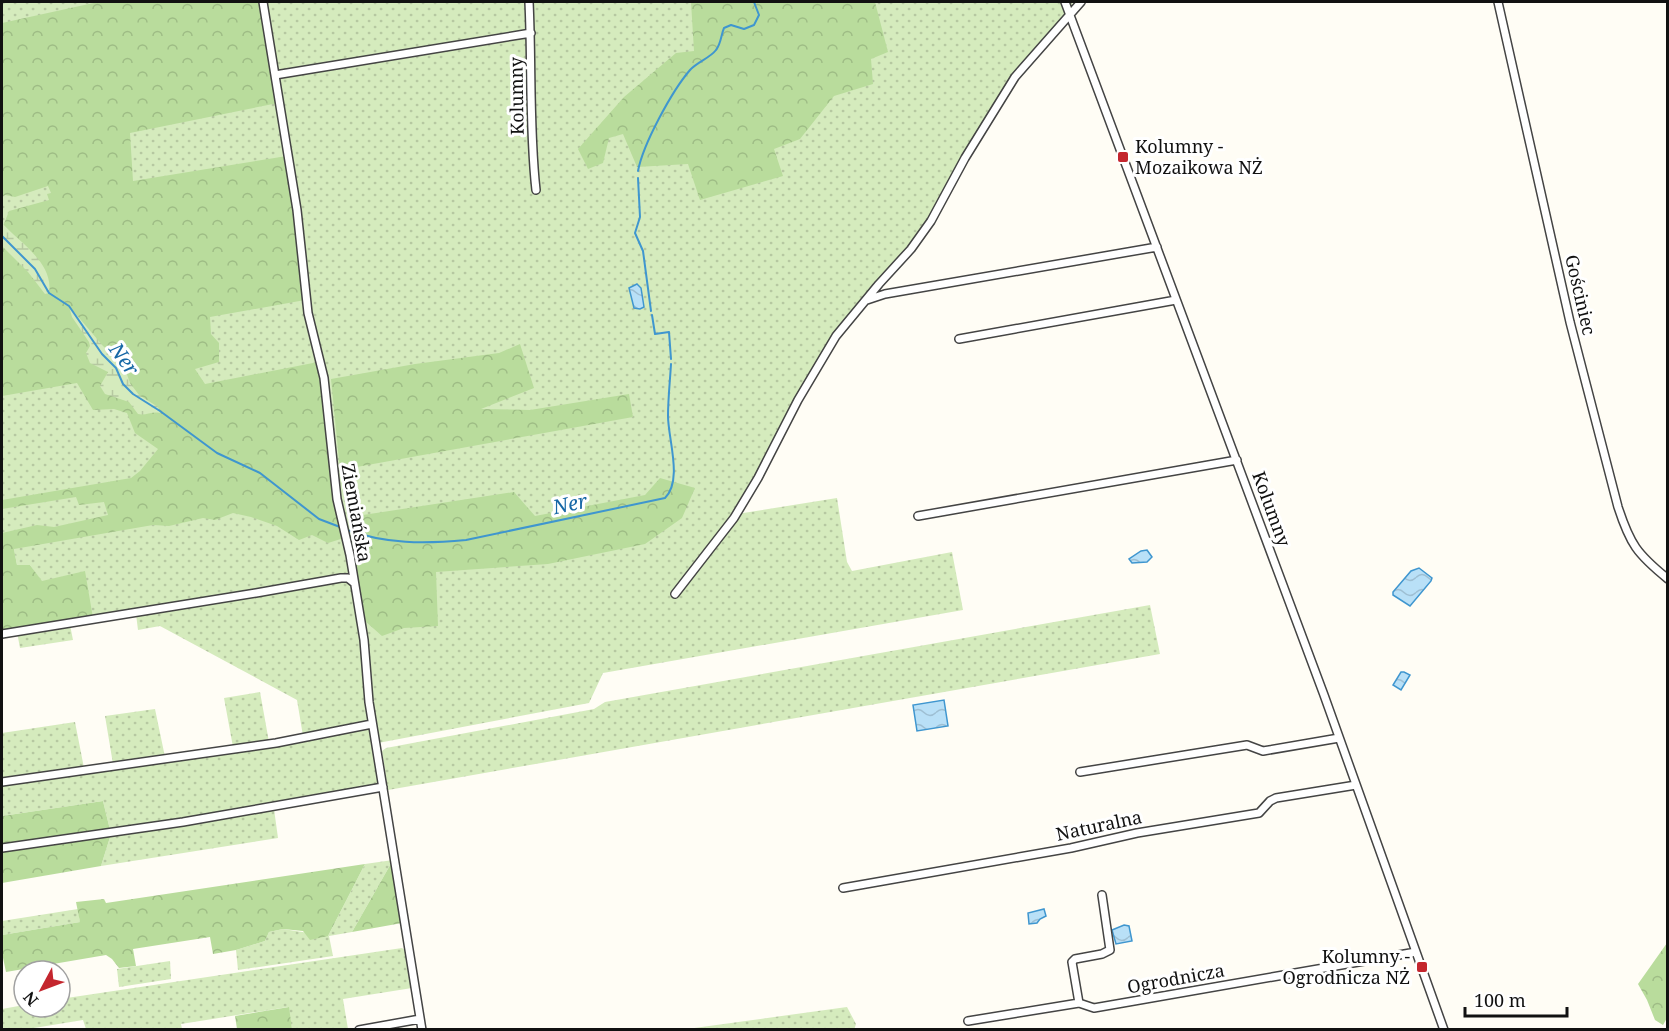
<svg xmlns="http://www.w3.org/2000/svg" width="1669" height="1031" font-family="'Noto Serif',serif">
	<defs>
		<pattern id="grass-dots" width="8" height="8" patternUnits="userSpaceOnUse" patternTransform="scale(1.5)"><rect width="8" height="8" fill="#d5ebbd"/><path d="M2 2h.1M6 6h.1" fill="none" stroke="#b6c8a1" stroke-width="1.8" stroke-linecap="round"/></pattern>
		<pattern id="forest-crowns" width="20" height="18" patternUnits="userSpaceOnUse" patternTransform="scale(1.5)"><rect width="20" height="18" fill="#b9dc9c"/><path d="M2 6a3 3 0 1 1 6 0M12 15a3 3 0 1 1 6 0" fill="none" stroke="#9ebc85"/></pattern>
		<pattern id="wetland-marsh" width="20" height="14" patternUnits="userSpaceOnUse" patternTransform="scale(1.5)"><rect width="20" height="14" fill="#d5ebbd"/><path d="M1 5h8M5 5V1M11 12h8M15 12V8" fill="none" stroke="#b6c8a1"/></pattern>
		<pattern id="water-waves" width="16" height="10" patternUnits="userSpaceOnUse" patternTransform="scale(1.5)"><rect width="16" height="10" fill="#b9e0f7"/><path d="M0 5q4-4 8 0t8 0" fill="none" stroke="#9ebfd3"/></pattern>
	</defs>
	<rect width="100%" height="100%" fill="#fffdf5"/>
	<path fill="url(#grass-dots)" d="M2,2h1071l-8,19 -43,46 -98,162 -83,99 -104,186 100,-16 10,64 5,9 100,-19 11,58 -360,63 -14,30 -211,40 4,47 -108,19 4,29 -177,28 10,-32 -8,-33 -101,15v-32l352,-53 -51,5 -6,-36 -137,-74 -22,4 -2,-16 -43,4 -27,-42 -24,6 -12,-17h-13l-3,-16 -12,-7z
		M1150,605l10,49 -772,136 -6,-39 4,-3 208,-39 11,-7z
		M70,625l3,15 -53,8 -3,-16z
		M260,692l9,50 -36,5 -9,-49z
		M155,709l10,48 -52,7 -8,-48z
		M75,722l9,46 -82,13v-48z
		M393,860l-41,72 -23,4 4,20 -95,14 -2,-20 29,-9 4,-9 14,-3 45,7 37,-72z
		M78,909l2,13 -78,13v-14z
		M402,948l5,4 5,36 -69,11 5,30h-56l-4,-22 -107,17 1,5h-96l-3,-9 -55,9h-26v-20l22,-4v2h36v-8z
		M170,961l1,18 -52,8 -2,-18z
		M847,1007l9,17 -2,6 -167,-1z"/>
	<path fill="url(#forest-crowns)" d="M98,2h163l17,101 -148,30 3,48 154,-25 9,58 9,86 -95,17 1,17 8,9v19l-24,7 10,15 113,-22 4,14 22,162 -16,5 -16,-8 -13,5 -22,-14 -26,-9 -18,-4 -18,7 -12,-2 -34,8 -16,-1 -139,24 3,16h13l12,16 43,-10 8,47 -91,14v-99l35,-8 17,2 54,-12 -4,-13 -25,3 -3,-8 -74,12v-9l129,-22 9,-7 18,-22 -23,-16 -8,-20 -13,-4 -21,1 -16,-27 -75,13v-167l7,-18 40,-11 -2,-6 4,-1 -3,-7 -33,11 -10,-2 -3,2v-174z
		M691,2h184l13,50 -17,7 2,25 -39,12 -34,43 -26,10 9,27 -83,24 -12,-36 -51,3 -14,-33 -14,4 -6,25 -15,6 -10,-20 46,-52 52,-44 18,-2z
		M520,344l14,44 -53,21 49,1 99,-16 4,23 -293,53 -9,-91 84,-15 84,-11z
		M660,478l35,10 -13,30 -37,26 -97,20 -112,8 2,54 -34,2 -22,8 -17,-15 -16,-99 14,-7 151,-23 21,24 110,-21z
		M103,801l8,33 -10,32 -99,17v-67z
		M393,860l9,63 -50,9z
		M365,864l-37,72 -18,4 -7,-9 -20,-2 -14,3 -4,9 -29,9 -23,4 -3,-17 -77,12 3,17 -17,2 -7,-9 -6,-4 -100,17 -4,-19v-18l78,-13 -4,-20 28,-3 2,4z
		M1667,943v75l-4,7 -8,-5 -8,-20 -9,-16z
		M289,1007l3,22h-55l-2,-13z"/>
	<path fill="url(#wetland-marsh)" d="M2,223c17,19 52,40 47,70l-4,1 -17,-22 -26,-26z
		M69,306l34,40 20,17 7,20 9,12 19,12 2,6c-8,-2 -15,3 -22,1l-9,-12 -24,-8 -5,-8 8,-14 -18,-9 -4,-10 4,-7 -1,-4 -17,-25z"/>
	<path fill="url(#water-waves)" stroke="#3f96cf" stroke-width="1.5" d="M637,284l4,4 3,19 -4,2 -6,-1 -5,-20z
		M1147,550l5,7 -5,5 -15,1 -3,-4 12,-8z
		M1419,568l13,10 -1,3 -21,25 -17,-11v-3l18,-21z
		M1401,672h3l6,3 -9,15 -8,-5z
		M944,700l4,26 -31,5 -4,-26z
		M1044,909l2,7 -6,3 -3,4 -8,1 -1,-11z
		M1124,925l5,1 3,15 -16,3 -4,-14z"/>
	<g fill="none" stroke-linecap="round" stroke-linejoin="round">
		<path stroke="#3f96cf" stroke-width="2" d="M638,171c5,-27 34,-80 52,-101 7,-8 20,-12 26,-20 5,-6 5,-15 8,-22l7,-3 13,4 10,-4 5,-10 -5,-13
			M638,178l2,39 -5,16 8,18 8,60
			M2,236l33,33 14,24 20,13 33,48 14,14 7,16 10,10 27,17 57,42 43,20 59,46 21,8
			M652,315l3,19 14,-2 2,27
			M347,530c39,14 77,14 119,10l199,-42c18,-18 3,-59 3,-82 0,-17 2,-35 3,-52"/>
		<g stroke="#444" stroke-width="10">
			<path id="minor" d="M263,2l34,208 11,103 16,65 13,121 13,56 14,85 5,62 53,328
				M529,2c3,62 0,126 7,188
				M1065,2l259,693 120,335
				M1498,2l72,320 48,185c12,37 19,47 50,72
				M275,75l256,-42
				M867,300l18,-6 272,-47
				M959,339l217,-39
				M918,516l319,-56
				M675,594l59,-76 24,-40 40,-78 38,-64 43,-52 32,-35 20,-28 34,-63 50,-81 66,-75
				M2,634l254,-41 85,-15h7l5,4
				M1080,772l167,-27 16,6 76,-13
				M2,782l274,-39 96,-19
				M2,848l181,-26 200,-35
				M843,888l228,-40 66,-15 122,-20 11,-12 6,-3 80,-13
				M1079,1003l-7,-41 3,-3 27,-5 8,-4 -8,-55
				M968,1021l111,-18 15,5 322,-56
				M359,1030l61,-11"/>
		</g>
		<use href="#minor" stroke="#fff" stroke-width="7"/>
	</g>
	<g fill="#c4262e" stroke="#fff" stroke-width="2">
		<rect x="1117" y="151" width="12" height="12" rx="3"/>
		<rect x="1416" y="961" width="12" height="12" rx="3"/>
	</g>
	<g text-anchor="middle" stroke-width="6" stroke-linejoin="round" paint-order="stroke">
		<g font-size="18" fill="#111" stroke="#fff">
			<text transform="translate(517 96) rotate(-91)" y="6">Kolumny</text>
			<text transform="translate(1580 295) rotate(77)" y="6">Gościniec</text>
			<text transform="translate(1271 509) rotate(70)" y="6">Kolumny</text>
			<text transform="translate(356 513) rotate(80)" y="6">Ziemiańska</text>
			<text transform="translate(1099 826) rotate(-12)" y="6">Naturalna</text>
			<text transform="translate(1176 979) rotate(-10)" y="6">Ogrodnicza</text>
		</g>
		<g font-size="18" fill="#111" stroke="#fff" text-anchor="start">
			<text x="1135" y="153">Kolumny -<tspan x="1135" dy="21">Mozaikowa NŻ</tspan></text>
			<text x="1410" y="963" text-anchor="end">Kolumny -<tspan x="1410" dy="21">Ogrodnicza NŻ</tspan></text>
		</g>
		<g font-size="20" font-style="italic" fill="#1768a6" stroke="#fff">
			<text transform="translate(124 359) rotate(54)" y="7">Ner</text>
			<text transform="translate(570 504) rotate(-12)" y="7">Ner</text>
		</g>
	</g>
	<rect width="1669" height="1031" fill="none" stroke="#111111" stroke-width="6"/>
	<g transform="translate(42 989) rotate(229)"><circle r="28" fill="#ffffff" stroke="#a0a0a0" stroke-width="1.5"/>
	<path d="M0-4.5L10 22L0 15L-10 22Z" fill="#c4262e"/>
	<text y="-9" font-size="16" font-weight="bold" text-anchor="middle" fill="#111111">N</text>
	</g>
	<path d="M1465 1007v9h102v-9" fill="none" stroke="#111111" stroke-width="3"/>
	<text x="1474" y="1007" font-size="18" fill="#111111" stroke="#ffffff" stroke-width="4.5" paint-order="stroke">100 m</text>
</svg>
